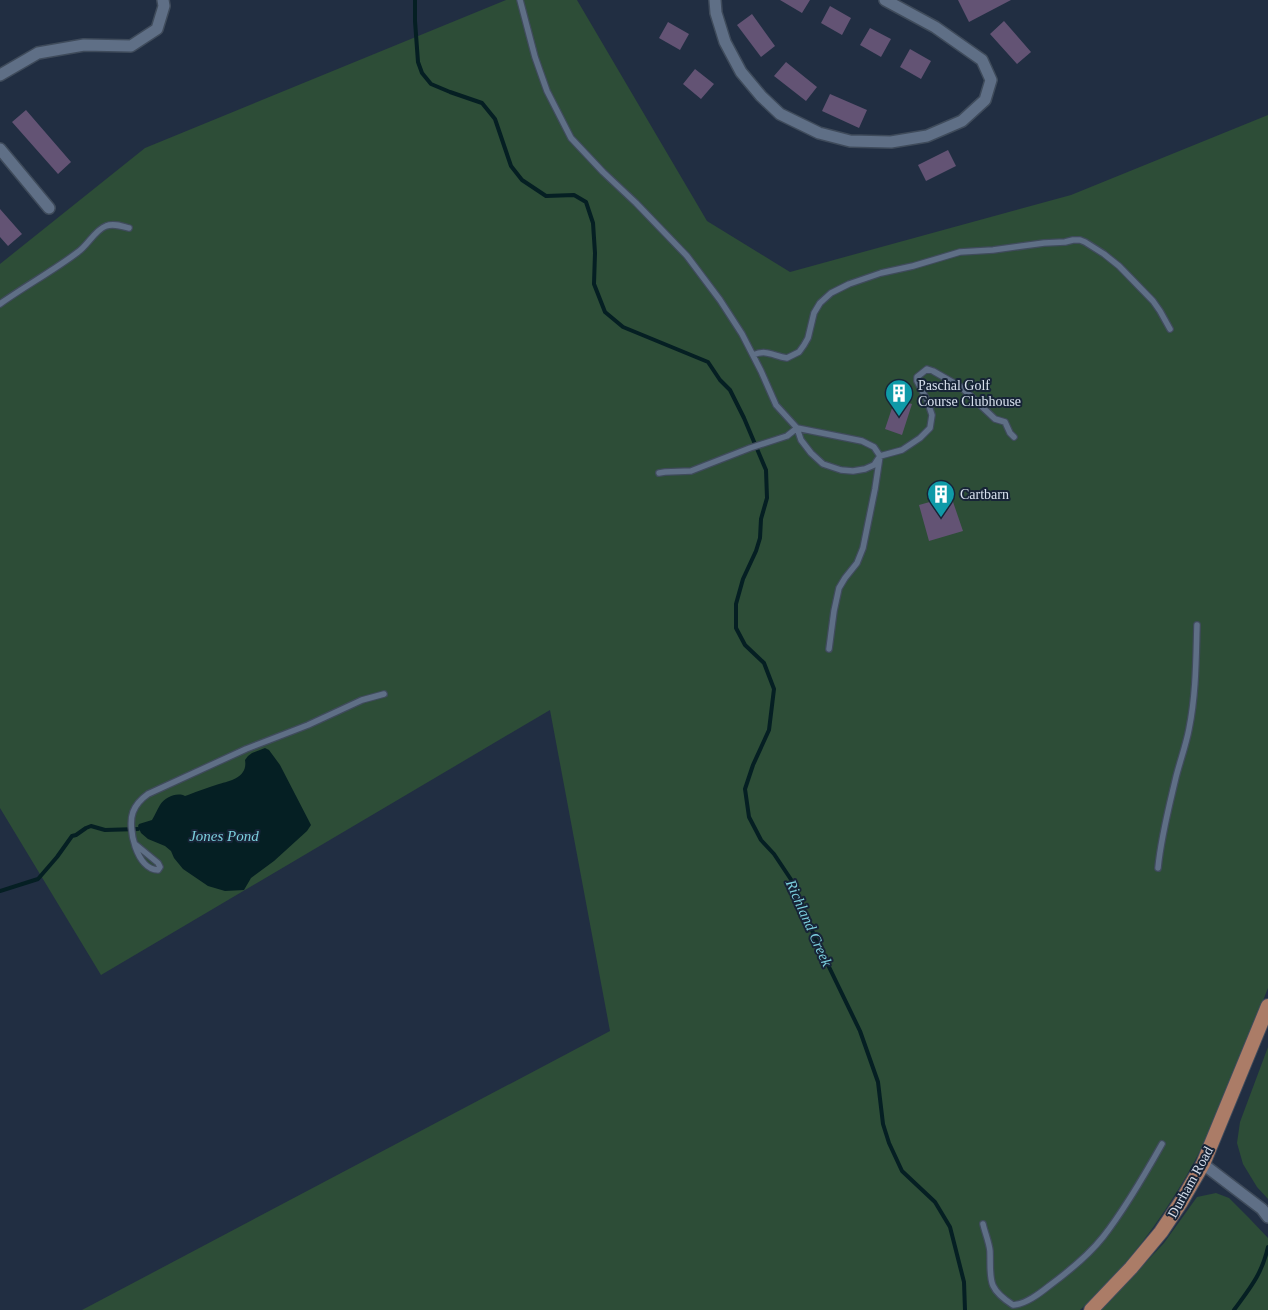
<svg xmlns="http://www.w3.org/2000/svg" width="1268" height="1310" font-family="Georgia,serif">
	<rect width="100%" height="100%" fill="#212e42"/>
	<path fill="#2d4d37" d="M506,0h71l130,221 83,51 281,-77 197,-80v873c-21,52 -40,105 -64,155 -31,62 -73,121 -124,167h-998l528,-279 -60,-321 -449,265 -101,-167v-544l145,-116z
		M1268,1047v152l-11,-12 -14,-23 -6,-21 3,-21z
		M1216,1193l13,5 20,20 19,20v72h-167l63,-67 33,-46z"/>
	<path fill="#051f23" d="M265,748l4,2 11,15 31,60 -4,6 -33,30 -23,17 -7,12 -19,1 -17,-5 -25,-17 -9,-11 -3,-7 -6,-5 -17,-7 -7,-6 -3,-7 1,-2 13,-4c3,-5 5,-10 8,-15 5,-8 17,-13 25,-9l3,-1c10,-4 21,-8 31,-11 12,-3 29,-7 26,-24l3,-4 4,-3z"/>
	<g fill="none" stroke-linecap="round" stroke-linejoin="round">
		<path stroke="#051f23" stroke-width="4" d="M415,0v21l3,41 4,11 9,11 19,8 32,11 13,16 16,47 11,14 24,16 28,-1 12,7 7,21 2,30 -1,31 11,28 18,15 85,35 12,18 10,10 14,28 22,52 1,28 -6,21 -1,19 -4,13 -13,28 -7,25v24l9,17 19,18 10,26 -5,41 -16,35 -8,24 4,28 12,23 13,14 20,30 21,54 45,93 18,51 5,42 6,19 13,28 33,31 15,25 14,55 1,28
			M0,891l38,-12 19,-22 15,-21 4,-1 10,-7 5,-2 14,4 33,-1
			M1234,1310c16,-22 28,-36 34,-63"/>
	</g>
	<path fill="#635374" d="M780,0h30l-8,13z
		M958,0h53l-42,22z
		M830,6l21,12 -9,17 -21,-12z
		M752,14l23,32 -14,11 -24,-32z
		M1004,21l27,31 -14,12 -27,-30z
		M668,22l21,12 -9,16 -21,-12z
		M870,28l21,11 -10,18 -21,-12z
		M910,49l21,12 -10,18 -21,-12z
		M786,62l31,25 -11,14 -32,-25z
		M695,69l19,15 -13,15 -18,-15z
		M830,94l37,16 -8,18 -37,-17z
		M26,110l45,52 -13,12 -46,-52z
		M948,150l8,16 -30,15 -8,-16z
		M0,209l22,25 -14,12 -8,-9z
		M895,399l17,5 -10,31 -17,-6z
		M951,496l12,35 -34,10 -10,-36z"/>
	<g fill="none" stroke-linecap="round" stroke-linejoin="round">
		<g stroke="#3f4b5b" stroke-width="8">
			<path id="service" d="M520,0l15,57 12,34 24,47 32,34 33,31 51,53 33,44 22,34 19,37 15,34 21,23 4,12 10,13 12,11 18,6 12,1 12,-2 9,-4 6,-9 -6,-9 -12,-6 -65,-13 -10,8 -37,12 -59,23 -26,1 -6,1
				M0,304c25,-18 53,-33 78,-52 10,-7 17,-22 28,-26 7,-3 16,0 23,2
				M753,355c14,-6 20,1 34,3l12,-6 5,-7 4,-7 6,-25 6,-10 11,-10 18,-9 32,-11 32,-7 47,-14 33,-2 51,-7 21,-1 8,-2h7l5,2 19,12 15,12 34,35 7,10 10,18
				M829,649l5,-38 5,-23 6,-10 12,-15 6,-15 12,-59 5,-33 22,-6 18,-12 10,-10 2,-13 -5,-15 -10,-19v-4l10,-8 6,2 28,16 34,32 10,3 5,11 4,4
				M135,844l23,19 2,4 -2,3c-21,0 -31,-42 -25,-58 3,-8 8,-13 15,-18l98,-45 62,-24 54,-25 22,-6
				M1158,868c3,-31 11,-61 18,-91 4,-16 10,-32 13,-48 7,-34 7,-70 8,-104
				M983,1224c2,9 6,18 7,27 1,28 -4,37 23,54 13,-1 26,-11 36,-19 19,-14 39,-30 54,-49 22,-28 41,-61 59,-93"/>
		</g>
		<g stroke="#3f4b5b" stroke-width="14">
			<path id="minor" d="M715,0l1,13 9,29 16,30 20,24 19,18 39,19 31,8 41,1 36,-6 35,-15 23,-21 6,-20 -9,-20 -47,-33 -50,-27
				M0,75l38,-22 46,-8 47,1 26,-17 7,-23 -1,-6
				M0,149l49,59
				M1203,1164l59,45 6,8"/>
		</g>
		<g stroke="#3f4b5b" stroke-width="16">
			<path id="primary" d="M1091,1310l40,-42 30,-36 20,-30 22,-38 65,-158"/>
		</g>
		<use href="#service" stroke="#5f6f86" stroke-width="5.5"/>
		<use href="#minor" stroke="#5f6f86" stroke-width="11"/>
		<use href="#primary" stroke="#ab7c67" stroke-width="14"/>
	</g>
	<defs>
		<g id="building-pin" transform="scale(1.4375)"><path d="M0 17L-7.5 6A9.5 9.5 0 1 1 7.5 6Z" fill="#0f9aa8" stroke="#172437"/><path d="M-4-6H4V6H1V3H-1V6H-4ZM-2.5-4.3h1.7v1.8h-1.7ZM.8-4.3h1.7v1.8H.8ZM-2.5-1h1.7V.8h-1.7ZM.8-1h1.7V.8H.8Z" fill="#fff"/></g>
	</defs>
	<g fill-rule="evenodd">
		<use href="#building-pin" x="899" y="393"/>
		<use href="#building-pin" x="941" y="494"/>
	</g>
	<g text-anchor="middle" stroke-width="4" stroke-linejoin="round" paint-order="stroke">
		<g font-size="14" fill="#d7e0ed" stroke="#172437" text-anchor="start">
			<text x="918" y="390">Paschal Golf<tspan x="918" dy="16">Course Clubhouse</tspan></text>
			<text x="960" y="499">Cartbarn</text>
		</g>
		<g font-size="14" fill="#d7e0ed" stroke="#172437">
			<text transform="translate(1190 1182) rotate(-61)" y="5">Durham Road</text>
		</g>
		<g font-size="15" font-style="italic" fill="#7bcfdd" stroke="#172437">
			<text x="224" y="841">Jones Pond</text>
			<text transform="translate(809 923) rotate(66)" y="5">Richland Creek</text>
		</g>
	</g>
</svg>
